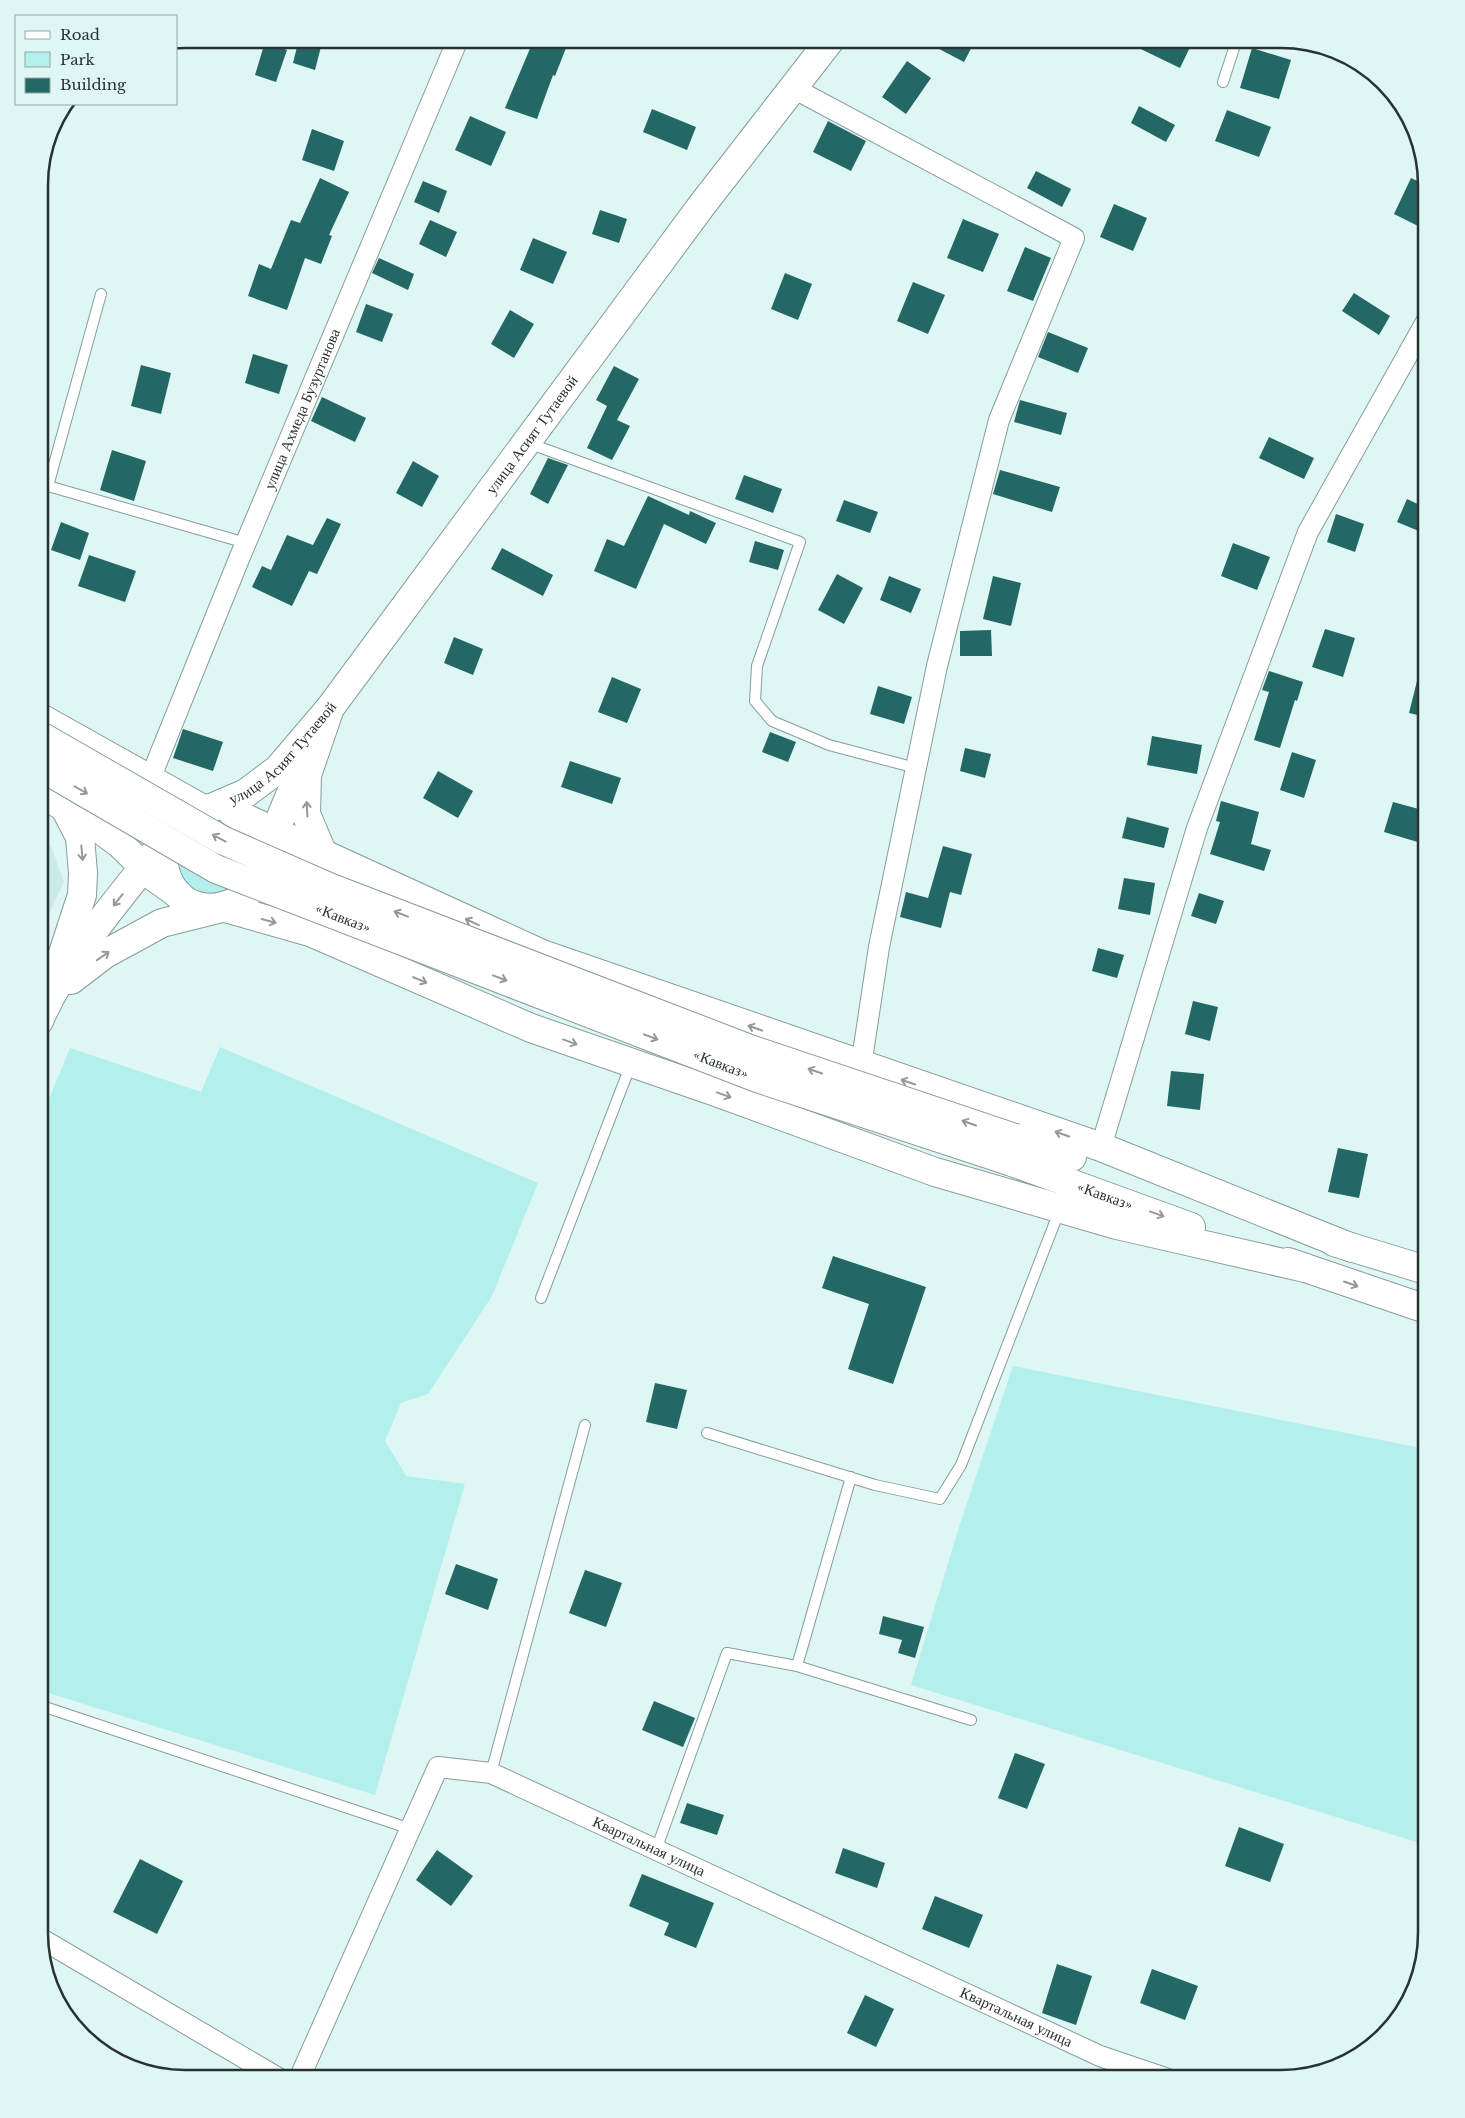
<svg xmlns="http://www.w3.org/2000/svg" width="1465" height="2118" font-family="'Libre Baskerville',serif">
	<rect width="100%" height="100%" fill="#def6f4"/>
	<path fill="#caebe9" d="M39,837l12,9 13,36 -25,54z"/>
	<path fill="#b3efec" d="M210,823c18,1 22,2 30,18 3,5 7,11 9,17 7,25 -39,50 -61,26 -12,-13 -16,-39 1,-51 6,-5 14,-7 21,-10z
		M220,1047l318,136 -46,113 -64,98 -27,9 -16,38 21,35 59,8 -90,311 -336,-105v-567l31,-75 131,44z
		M1013,1366l413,83v396l-515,-160 49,-161z"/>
	<path fill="#246865" d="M299,39h24l-8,31 -22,-7z
		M534,39h10l22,9 -11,28 -2,-1 -16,44 -32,-11z
		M920,39h56l-12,23z
		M1120,39h74l-14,29z
		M265,42l22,8 -11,32 -21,-7z
		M1252,48l39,12 -12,39 -39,-11z
		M907,61l24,17 -25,36 -24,-17z
		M1139,106l36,19 -9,17 -35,-19z
		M652,109l44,18 -9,23 -44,-18z
		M1227,110l44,17 -12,30 -44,-16z
		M470,116l36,16 -15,34 -36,-16z
		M828,121l38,20 -15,30 -38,-19z
		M312,129l32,12 -10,30 -32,-11z
		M1036,171l35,18 -9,18 -35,-19z
		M320,178l29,14 -20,43 3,1 -11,28 -16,-6 -18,52 -39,-14 11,-32 12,5 20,-49 9,3z
		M1411,178l15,7v45l-32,-16z
		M423,181l24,10 -8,22 -25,-11z
		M1114,204l33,14 -14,33 -33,-14z
		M600,210l27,9 -8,24 -27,-9z
		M963,219l36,15 -16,38 -36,-14z
		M430,220l27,12 -11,25 -27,-13z
		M533,238l34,14 -14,32 -33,-14z
		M1025,247l26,11 -18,43 -26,-10z
		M379,258l35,16 -6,16 -36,-17z
		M785,273l27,11 -14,36 -27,-11z
		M913,282l32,13 -17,39 -31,-13z
		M1354,293l36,23 -11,19 -37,-24z
		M366,304l27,10 -11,28 -26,-10z
		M510,310l24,14 -20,34 -23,-14z
		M1048,332l40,16 -10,25 -40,-16z
		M253,354l35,11 -9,29 -34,-11z
		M141,365l30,8 -10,41 -30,-8z
		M614,366l25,13 -22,41 13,6 -18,34 -25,-12 20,-42 -11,-6z
		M322,397l44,21 -11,24 -44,-21z
		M1020,400l47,13 -6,22 -47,-13z
		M1269,437l45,21 -10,21 -45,-21z
		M112,450l34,11 -12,40 -34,-11z
		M548,458l20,7 -20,39 -18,-10z
		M413,461l26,15 -17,31 -26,-14z
		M1000,470l60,17 -8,25 -59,-18z
		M744,475l38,14 -9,24 -38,-14z
		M648,496l41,19 1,-4 26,12 -10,21 -42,-20 -28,65 -42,-18 13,-32 17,7z
		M1407,499l19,9v26l-29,-12z
		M844,500l34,12 -8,21 -34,-12z
		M1336,514l28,10 -9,28 -28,-10z
		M327,518l14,6 -24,50 -8,-3 -17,35 -40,-19 10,-21 9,4 16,-35 26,10z
		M61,522l28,11 -9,27 -29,-10z
		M755,541l29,9 -6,20 -29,-8z
		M1233,543l37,14 -13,33 -36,-14z
		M502,548l51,27 -10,21 -52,-27z
		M89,555l47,16 -11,31 -47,-16z
		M837,574l26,14 -19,36 -26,-14z
		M889,576l32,13 -10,24 -31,-13z
		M993,576l28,7 -10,43 -28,-7z
		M1325,629l30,9 -12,39 -31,-10z
		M991,630l1,26h-32v-25z
		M454,637l29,12 -10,26 -29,-12z
		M1421,665l5,1v51l-17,-4z
		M1269,671l34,11 -6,19 -2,-1 -15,48 -26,-8 15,-48 -7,-2z
		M612,677l29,12 -14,34 -29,-11z
		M878,686l34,11 -8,27 -34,-10z
		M183,729l40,13 -10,29 -40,-13z
		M770,732l26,10 -8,20 -26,-10z
		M1152,736l50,9 -5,29 -50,-9z
		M965,748l26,6 -6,24 -25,-7z
		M1292,752l24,8 -12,38 -24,-8z
		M570,761l51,17 -9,26 -51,-17z
		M438,771l35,20 -15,27 -35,-20z
		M1221,801l38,11 -8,32 20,6 -7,21 -54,-17 10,-32 -4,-1z
		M1393,802l33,9v16l-5,16 -37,-11z
		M1127,817l42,11 -5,20 -42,-10z
		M943,846l29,8 -11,41 -11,-3 -9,36 -41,-11 6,-25 22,6z
		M1124,878l31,5 -5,32 -32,-6z
		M1199,893l25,8 -8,23 -25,-8z
		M1098,948l26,7 -7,23 -25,-7z
		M1193,1001l25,6 -8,34 -25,-7z
		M1171,1071l33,3 -4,36 -33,-4z
		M1338,1148l30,6 -9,44 -31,-6z
		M833,1256l93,31 -33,97 -45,-15 21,-65 -47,-16z
		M655,1383l32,7 -10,39 -31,-7z
		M456,1564l42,15 -10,31 -43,-16z
		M585,1570l37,13 -16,44 -37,-14z
		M883,1616l41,11 -9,31 -17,-5 4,-13 -23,-6z
		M654,1701l41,17 -12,29 -41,-17z
		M1015,1753l30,11 -18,45 -29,-11z
		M687,1803l37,12 -7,20 -37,-12z
		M1239,1827l45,17 -14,38 -45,-16z
		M843,1848l42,15 -8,25 -42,-15z
		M437,1850l36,26 -22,30 -35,-26z
		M140,1859l43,22 -26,53 -44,-22z
		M642,1874l72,29 -18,45 -32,-13 5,-12 -40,-17z
		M935,1896l48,19 -14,33 -47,-19z
		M1057,1964l35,12 -16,49 -34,-12z
		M1152,1969l46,17 -13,34 -45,-17z
		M865,1995l29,14 -18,38 -29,-14z"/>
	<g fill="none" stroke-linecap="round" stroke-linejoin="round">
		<g stroke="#879d9c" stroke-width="12">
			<path id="service" d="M1223,82l14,-43
				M101,294l-53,192 198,57
				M528,443l272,99 -43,124 -2,35 17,20 57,24 87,23
				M541,1298l90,-234
				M707,1433l168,52 65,14 21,-34 99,-256
				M797,1666l54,-189
				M39,1705l372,124
				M491,1773l94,-348
				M656,1850l71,-197 70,13 174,54"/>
		</g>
		<g stroke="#879d9c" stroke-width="22">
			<g id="minor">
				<path d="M793,88l281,150 -75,182 -62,246 -58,281 -18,119"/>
				<path id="s1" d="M150,779l89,-220 219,-520"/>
				<path d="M1101,1147l96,-319 111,-296 118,-210"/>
				<path d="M40,1938l240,141"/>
				<path id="s2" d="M299,2079l139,-312 53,6 609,283 68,23"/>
			</g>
		</g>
		<g stroke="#879d9c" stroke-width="30">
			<path id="secondary" d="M71,980l34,-26 57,-31 60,-15
				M39,1021c24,-58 79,-121 119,-172"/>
		</g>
		<g stroke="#879d9c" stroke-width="30">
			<g id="primary">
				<path id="s3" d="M211,808l35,-15 32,-24 52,-61 372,-503 129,-166"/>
				<path d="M179,821c-14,15 -19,34 -13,53 23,69 128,19 89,-38 -7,-11 -12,-18 -23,-24"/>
				<path d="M266,853l42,-101"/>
			</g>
		</g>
		<g stroke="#879d9c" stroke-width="30">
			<g id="trunk">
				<path d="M39,717l164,92 8,-1"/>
				<path d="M39,792l58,35 23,17 34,33 24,17"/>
				<path d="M243,817l299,137 559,193 251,101"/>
				<path d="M323,854l-17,-40 1,-39 23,-67"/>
				<path d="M222,907l88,25 221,96 185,64 219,80 182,53 188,43"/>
				<path d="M49,996l33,-101 1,-22 -3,-36 -15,-29"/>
				<path d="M1015,1138l57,19"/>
				<path id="s4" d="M1012,1162l179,65"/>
				<path d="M1334,1242l92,28"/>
				<path d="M1288,1262l138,47"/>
			</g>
		</g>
		<use href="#service" stroke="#fff" stroke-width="10"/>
		<use href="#minor" stroke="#fff" stroke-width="20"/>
		<use href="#secondary" stroke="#fff" stroke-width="28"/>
		<use href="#primary" stroke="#fff" stroke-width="28"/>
		<use href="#trunk" stroke="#fff" stroke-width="28"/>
		<g stroke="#879d9c" stroke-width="30" stroke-linecap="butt">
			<g id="trunk-bridge">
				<path d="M39,735l183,105 107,47 421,162 265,89"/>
				<path id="s5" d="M39,766l177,103 541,209 255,84"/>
			</g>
		</g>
		<use href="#trunk-bridge" stroke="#fff" stroke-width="28"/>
	</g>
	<defs><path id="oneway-shaft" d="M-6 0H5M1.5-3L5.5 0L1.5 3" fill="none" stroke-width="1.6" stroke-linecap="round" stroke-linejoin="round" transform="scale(1.25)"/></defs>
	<g stroke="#949898">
		<use href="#oneway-shaft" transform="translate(81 790) rotate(30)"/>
		<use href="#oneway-shaft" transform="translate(307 809) rotate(-93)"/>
		<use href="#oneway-shaft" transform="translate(219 838) rotate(-152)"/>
		<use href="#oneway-shaft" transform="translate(82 853) rotate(85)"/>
		<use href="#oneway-shaft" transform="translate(118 900) rotate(128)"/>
		<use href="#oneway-shaft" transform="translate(401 914) rotate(-159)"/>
		<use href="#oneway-shaft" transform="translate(269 921) rotate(16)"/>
		<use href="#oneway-shaft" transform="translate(472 922) rotate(-155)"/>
		<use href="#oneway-shaft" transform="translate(103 956) rotate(-35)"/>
		<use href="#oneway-shaft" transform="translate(500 978) rotate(21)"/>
		<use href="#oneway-shaft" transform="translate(420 980) rotate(23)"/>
		<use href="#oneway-shaft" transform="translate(755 1028) rotate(-161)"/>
		<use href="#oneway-shaft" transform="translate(651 1037) rotate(21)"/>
		<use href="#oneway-shaft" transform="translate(570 1042) rotate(20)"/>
		<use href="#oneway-shaft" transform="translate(815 1071) rotate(-161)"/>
		<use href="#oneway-shaft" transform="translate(908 1082) rotate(-161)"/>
		<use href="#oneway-shaft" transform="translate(724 1095) rotate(20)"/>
		<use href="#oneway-shaft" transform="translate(969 1123) rotate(-161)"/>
		<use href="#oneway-shaft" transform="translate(1062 1134) rotate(-161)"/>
		<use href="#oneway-shaft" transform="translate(1157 1214) rotate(20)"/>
		<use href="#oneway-shaft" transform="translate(1351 1284) rotate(19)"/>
	</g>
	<g text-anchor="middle" stroke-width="5" stroke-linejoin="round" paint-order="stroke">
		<g font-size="15" fill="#283231" stroke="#def6f4">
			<text dy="5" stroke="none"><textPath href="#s1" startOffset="400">улица Ахмеда Бузуртанова</textPath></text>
			<text dy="5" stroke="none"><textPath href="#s3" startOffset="498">улица Асият Тутаевой</textPath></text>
			<text dy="5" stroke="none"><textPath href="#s3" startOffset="92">улица Асият Тутаевой</textPath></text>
			<text dy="5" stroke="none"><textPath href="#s5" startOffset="341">«Кавказ»</textPath></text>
			<text dy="5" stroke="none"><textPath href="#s5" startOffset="746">«Кавказ»</textPath></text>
			<text dy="5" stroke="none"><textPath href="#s4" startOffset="99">«Кавказ»</textPath></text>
			<text dy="5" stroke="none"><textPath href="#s2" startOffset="569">Квартальная улица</textPath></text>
			<text dy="5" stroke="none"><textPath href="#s2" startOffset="974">Квартальная улица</textPath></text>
		</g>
	</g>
	<path d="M0 0H1465V2118H0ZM185 48H1281A137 137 0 0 1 1418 185V1933A137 137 0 0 1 1281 2070H185A137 137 0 0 1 48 1933V185A137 137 0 0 1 185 48Z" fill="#def6f4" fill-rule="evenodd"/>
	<path fill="none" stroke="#283231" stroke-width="2.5" d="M185 48H1281A137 137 0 0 1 1418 185V1933A137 137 0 0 1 1281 2070H185A137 137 0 0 1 48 1933V185A137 137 0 0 1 185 48Z"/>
	<rect x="15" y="15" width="162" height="90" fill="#def6f4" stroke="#95a8a6"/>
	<rect x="25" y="31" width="25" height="8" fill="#ffffff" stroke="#95a8a6"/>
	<text x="60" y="40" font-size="15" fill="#283231">Road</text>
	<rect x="25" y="52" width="25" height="15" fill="#b3efec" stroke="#95a8a6"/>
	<text x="60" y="65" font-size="15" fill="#283231">Park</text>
	<rect x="25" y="78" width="25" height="15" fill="#246865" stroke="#95a8a6"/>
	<text x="60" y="90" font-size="15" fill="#283231">Building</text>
</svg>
